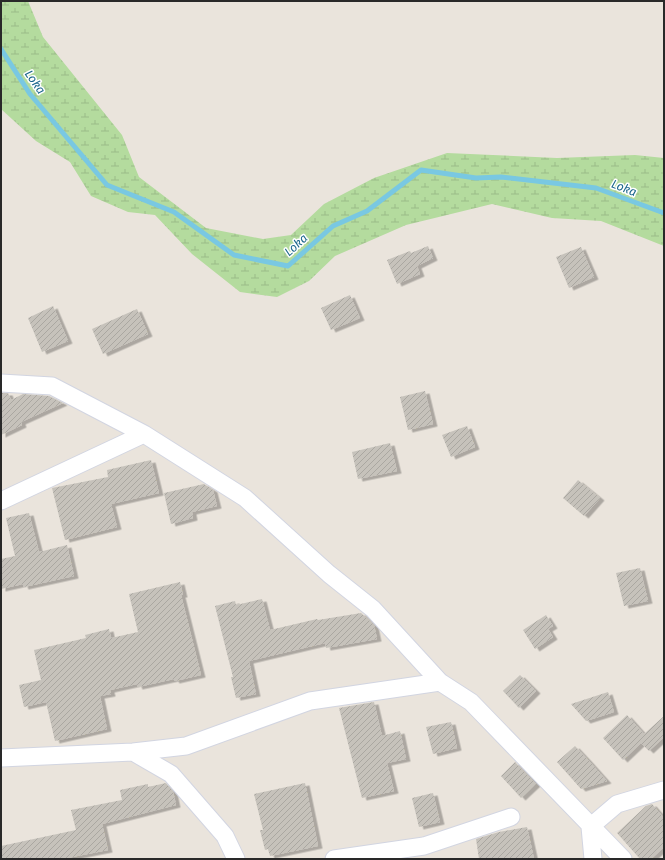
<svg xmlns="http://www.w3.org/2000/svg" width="665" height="860" font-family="'Fira Sans',sans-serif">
	<defs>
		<pattern id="wetland-marsh" width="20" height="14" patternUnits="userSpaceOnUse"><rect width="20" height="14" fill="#b4db9e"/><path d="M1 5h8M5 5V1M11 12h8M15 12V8" fill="none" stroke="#9bbc88"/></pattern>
		<pattern id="building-hatch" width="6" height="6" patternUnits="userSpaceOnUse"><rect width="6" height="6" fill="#c6c2bb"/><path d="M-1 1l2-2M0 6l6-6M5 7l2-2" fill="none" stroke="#aaa7a1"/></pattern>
		<filter id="shadow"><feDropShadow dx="4.5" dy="2.5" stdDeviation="0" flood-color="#0004"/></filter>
	</defs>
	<rect width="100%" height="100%" fill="#eae4dc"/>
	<path fill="url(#wetland-marsh)" d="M1,1h27l15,36 79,98 17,42 67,51 57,11 28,-4 33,-31 50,-26 73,-25 110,5 78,-3 29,3v88l-63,-25 -49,-3 -60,-14 -86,21 -71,31 -26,25 -32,16 -37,-5 -48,-38 -37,-39 -27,-3 -37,-16 -21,-34 -34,-21 -35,-32z"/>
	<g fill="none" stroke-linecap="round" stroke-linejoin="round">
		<path stroke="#79c8e2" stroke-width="5" d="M1,49l29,45 77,91 67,27 60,43 54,11 45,-40 34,-15 54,-41 55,8 25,-1 95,11 68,25"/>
	</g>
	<path fill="url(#building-hatch)" filter="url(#shadow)" d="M428,246l5,12 -16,8 3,8 -23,10 -10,-24 23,-9 1,2z
		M581,247l13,30 -25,11 -13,-31z
		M350,295l10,23 -29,12 -10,-22z
		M53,306l15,35 -26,11 -14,-34z
		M137,309l11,25 -45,20 -11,-25z
		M425,391l8,33 -25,6 -8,-33z
		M1,393h7l3,7 12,-6 26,2 14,7 -42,19 1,3 -21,10z
		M467,426l8,21 -24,10 -9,-22z
		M390,443l7,28 -39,8 -6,-27z
		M151,460l8,33 -48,11 6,23 -52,13 -13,-52 56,-11 -1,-7z
		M578,480l22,18 -16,18 -21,-18z
		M204,484l9,6 4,16 -25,6 1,6 -22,6 -7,-31z
		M29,513l10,39 28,-7 7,31 -50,11 -1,-3 -22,5v-30l14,-3 -9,-38z
		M640,568l8,33 -24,5 -8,-33z
		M180,582l3,13h-2l20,80 -26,6 -1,-2 -36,8 -1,-3 -27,6 1,4 -11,2 7,33 -52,12 -9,-39 -22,5 -5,-22 22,-5 -7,-30 52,-12 -1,-3 24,-6 2,9 27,-6 -9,-38z
		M262,599l8,31 47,-11 1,1 43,-7 13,12 3,14 -51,9 -1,-5 -76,18 7,33 -20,4 -5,-21h2l-18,-71 20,-5 1,4z
		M546,615l7,11 -5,3 5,8 -18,12 -12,-19z
		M520,675l16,16 -17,17 -16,-17z
		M608,692l6,20 -28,9 -15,-17z
		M374,702l8,34 18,-5 6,28 -19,4 7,28 -32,7 -23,-90z
		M627,715l17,19 20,-18v21l-15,14 -8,-8 -18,17 -20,-22z
		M451,722l6,26 -24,6 -7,-27z
		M575,746l14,15 18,20 -26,8 -24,-27z
		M515,762l21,22 -15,14 -20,-22z
		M166,783l7,8 3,14 -74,19 6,26 -46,9h-61v-13l75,-16 -5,-20 51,-10 -2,-10 28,-6v3z
		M305,783l13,63 -48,10 -2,-7 -3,1 -5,-20h3l-9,-36z
		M433,793l7,29 -21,5 -7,-29z
		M652,804l12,14v29l-13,12h-11l-23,-26 29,-27z
		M527,827l7,32h-55l-3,-20 23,-7z"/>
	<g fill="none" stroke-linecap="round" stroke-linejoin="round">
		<g stroke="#d2d5e1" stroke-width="19">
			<path id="street" d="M1,383l51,3 92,48 101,64 84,76 44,35 67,73
				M1,501l143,-67
				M133,752l38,22 54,62 11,23
				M1,758l132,-6 53,-6 124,-45 130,-19 31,20 152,157
				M334,859l90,-13 87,-29
				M593,859l-3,-32 27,-23 47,-14"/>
		</g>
		<use href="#street" stroke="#fff" stroke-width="17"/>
	</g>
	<g text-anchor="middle" stroke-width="3" stroke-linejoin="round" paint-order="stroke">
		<g font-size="12" font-style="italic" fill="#1a668c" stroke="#fff">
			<text transform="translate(35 82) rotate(55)" y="4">Loka</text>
			<text transform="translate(624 188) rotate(21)" y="4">Loka</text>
			<text transform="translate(296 245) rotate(-42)" y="4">Loka</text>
		</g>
	</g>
	<rect width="665" height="860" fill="none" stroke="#292929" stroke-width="4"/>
</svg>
